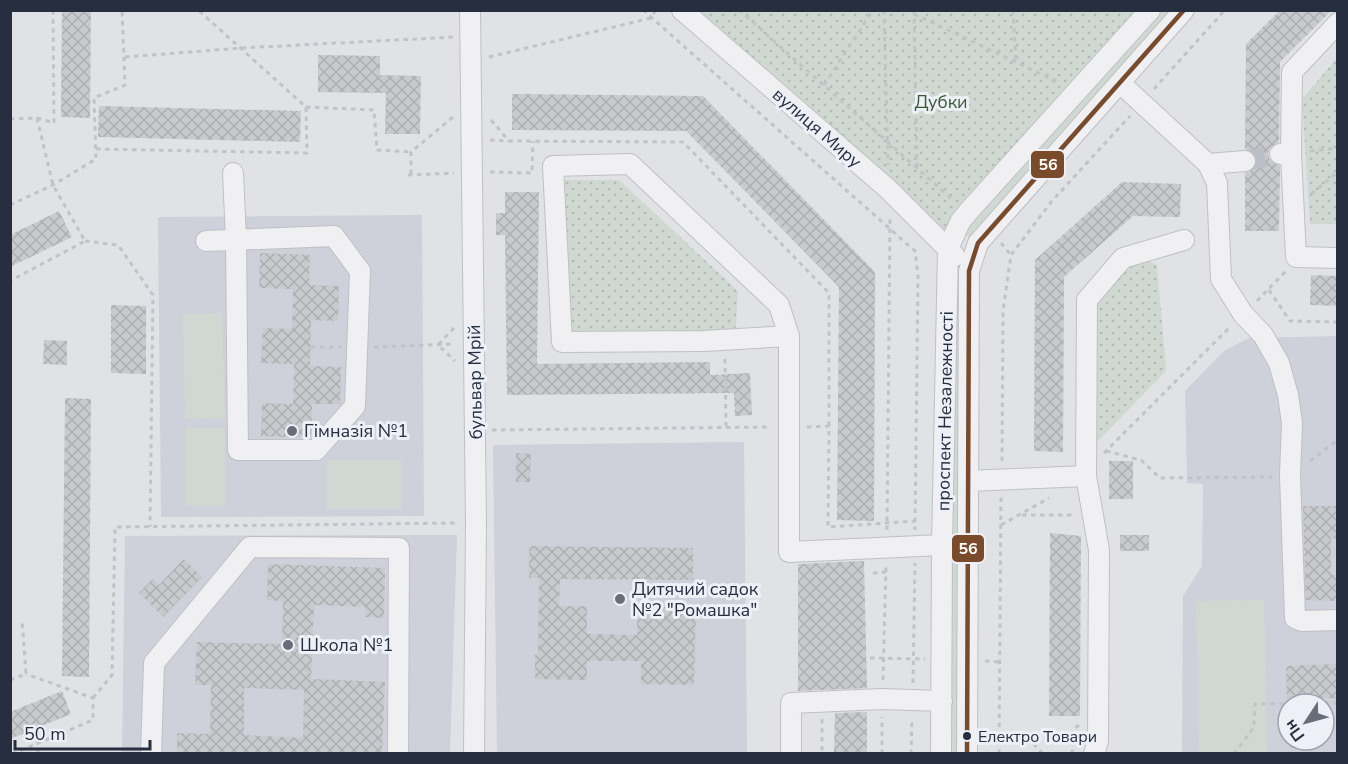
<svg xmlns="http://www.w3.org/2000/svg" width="1348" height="764" font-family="'Nunito Sans',sans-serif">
	<defs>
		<pattern id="park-dots" width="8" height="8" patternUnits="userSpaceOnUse" patternTransform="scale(1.5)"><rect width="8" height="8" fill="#d0d9d1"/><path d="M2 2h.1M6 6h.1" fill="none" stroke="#b3bbb4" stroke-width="1.8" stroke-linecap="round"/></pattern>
		<pattern id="building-cross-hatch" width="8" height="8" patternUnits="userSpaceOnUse" patternTransform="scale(1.5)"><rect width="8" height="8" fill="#c8cace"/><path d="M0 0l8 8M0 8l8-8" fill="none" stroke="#acaeb2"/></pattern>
	</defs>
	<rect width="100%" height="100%" fill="#e0e2e6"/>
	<path fill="#ced1d9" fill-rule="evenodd" d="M422,215l2,301 -263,1 -3,-300z
		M1337,336v417l-155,1 1,-158 19,-30 1,-82 -16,-1 -2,-92 39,-40 25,-13zM1288,704h36v36h-36z
		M744,442l3,311h-250l-4,-308z
		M457,535l-7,218 -328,1 3,-218z"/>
	<path fill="#d0d9d1" d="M1160,11h12l-202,227 -6,-6z
		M954,306h8l-2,447 -9,1z
		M222,313l3,105 -40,1 -2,-105z
		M186,428h39v78h-39z
		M327,460h75v49h-75z
		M1264,600l3,153h-68l-3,-152z"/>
	<path fill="url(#park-dots)" d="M699,11h446l-198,221 -64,-59z
		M1337,58v166h-27l-8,-125z
		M547,180h72l119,111 -3,47 -177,6z
		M1142,258l15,7 9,106 -73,75 -13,-139z"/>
	<path fill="url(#building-cross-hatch)" fill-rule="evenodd" d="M62,10h29l-1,108 -29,-1z
		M1280,10h52l-52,52 -1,80 -9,6 -2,5 2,7 10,6 -1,65h-34v-58l7,-3 5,-9 -3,-7 -9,-5 1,-105z
		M318,55l62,1v19l41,1 -1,58h-35l1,-41 -68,-1z
		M512,94l191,2 172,176 -1,249 -37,-1 2,-233 -153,-156 -174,-1z
		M99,106l202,5 -1,31 -202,-5z
		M1122,182l59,2 -1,33 -47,-1 -69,61 -1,175 -29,-1 1,-191z
		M505,192h34l-2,172 173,-2v13l40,-2 2,42 -17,1 -1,-23 -227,2 -2,-160h-9v-22h9z
		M59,211l13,26 -62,30v-32z
		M260,253l50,2 -1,30 30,1 -1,35 -27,-1 -1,46 31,1 -1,37h-28l-1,34 -50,-2 1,-33 31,1 1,-40 -33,-1 2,-35 29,1 1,-40 -34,-1z
		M1311,275l27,1v30l-28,-1z
		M111,305l35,1v68l-35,-1z
		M44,340l23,1v24l-24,-1z
		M65,398l26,1 -2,278 -27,-1z
		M516,453l15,1 -1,28h-14z
		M1109,461h24v38h-24z
		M1303,506h35v33l-7,-1v37h7v26l-32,-1z
		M1050,533l31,3 -1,180h-31z
		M1120,535h29v16h-29z
		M529,546l164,2v32l-133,-1 -1,27h28v28l50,1v-28h59l-2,78 -53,-1v-23h-54v19l-52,-1v-24h3l1,-77h-10z
		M184,559l18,18 -39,40 -24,-24 14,-14 6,6z
		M864,561l3,127 -69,3v-127z
		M268,564l117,4 -1,50 -19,-1v-10l-51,-2 -3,74 74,3 -3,71h-205v-20l33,1 1,-49h-16l2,-43 85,2 1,-43 -16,-1zM244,688l60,2 -1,48 -59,-3z
		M1338,664v34l-51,1 -1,-33z
		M62,691l9,23 -61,25v-27z
		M867,712v41h-33l1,-40z"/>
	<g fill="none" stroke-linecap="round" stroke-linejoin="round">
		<path stroke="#bbbec5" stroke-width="20" stroke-dasharray="20 10" stroke-linecap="butt" d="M1245,161l35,-7"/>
		<g stroke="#bec0c4" stroke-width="22">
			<path id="minor" d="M470,10l6,513 -2,231
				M682,10l206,179 67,67
				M1120,83l88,81 37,-3
				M1280,154h11l5,103 42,1
				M1291,154l1,-82 46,-49
				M1208,164l9,19 4,96 22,35 20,21 16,28 9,32 4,28 -2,52 5,143 7,3 36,-1
				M206,241l128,-5 26,35 -5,135 -39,44h-78l-2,-211 -3,-66
				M789,336l-85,5 -142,1 -9,-176 77,-2 149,141 10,31v216l153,-7
				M968,481l118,-5
				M151,754l3,-91 96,-116 149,1 -1,206
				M791,754v-51l91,-4 60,2
				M941,754l1,-209 6,-296 12,-27 8,-10 182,-202
				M967,754l2,-483 9,-28 206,-233
				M1094,754l4,-13 1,-191 -13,-74 1,-176 36,-42 61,-18"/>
		</g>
		<path stroke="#c2c3c9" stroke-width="3" stroke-dasharray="4.5 4.5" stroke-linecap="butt" d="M643,10l272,241 3,25 -3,254
			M739,10l214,190
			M884,10l4,155
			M914,10l3,158
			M1013,10l3,53
			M914,14l146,69
			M125,57l117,-9 212,-11
			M489,57l162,-39 5,-8
			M824,85l49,-75
			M1154,89l71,-79
			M306,107l68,3 3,40 34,2
			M37,118l17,5 -1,-113
			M10,119l27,-1 16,67 32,56 -75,40
			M491,120l18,21 174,1 146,151v133
			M490,140l19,1
			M96,149l211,4 -1,-46 -108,-97
			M1310,151l28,-3
			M490,172l42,1 1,-32
			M411,174v-22l42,-35
			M408,175l46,-2
			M1311,194l27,-22
			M10,205l43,-20 43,-26 -2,-61 31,-13 -3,-75
			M85,241l33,4 35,50 -3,232
			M1001,243l10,12
			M1269,290l21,31 48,1
			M1257,301l29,-30
			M454,328l-16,17 17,16
			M311,347h30
			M374,347l81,-3
			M725,359l1,68
			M807,427l22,-1 -1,101 87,-6
			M492,430l279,-3
			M1106,451l35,9 19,18 112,-1
			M1104,453l127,-127
			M1002,461l1,-150 8,-56 41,-54 78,-85
			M1310,461l28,-21
			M1022,515h53
			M1001,525l48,-27
			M887,530l3,-311
			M873,573l13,-1
			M870,658l55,1
			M985,661l15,1
			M10,680l16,-6 -4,-54
			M883,680l3,-116
			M913,683l2,-120
			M93,698l19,-23 3,-148 342,-4
			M822,719v35
			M1000,734l29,5 14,15
			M12,754l81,-34v-22l-67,-24
			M38,754v-11
			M882,754v-37
			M911,754l1,-35
			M999,754l2,-257
			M1072,754l2,-25 5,-4
			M1234,754l20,-27 1,-23 83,-1"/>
		<use href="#minor" stroke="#f0f0f2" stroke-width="20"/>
		<g stroke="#edf0f6" stroke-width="9">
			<path id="bus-1" d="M967,754l2,-483 9,-28 206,-233"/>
		</g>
		<use href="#bus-1" stroke="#7a4b2a" stroke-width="4.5"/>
	</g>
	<g fill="#686d79" stroke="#edf0f6" stroke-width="2">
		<circle cx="292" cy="431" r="6"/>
		<circle cx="620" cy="599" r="6"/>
		<circle cx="288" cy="645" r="6"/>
	</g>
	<circle fill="#272e3f" stroke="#edf0f6" stroke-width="2" cx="967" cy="736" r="5"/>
	<g text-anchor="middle" stroke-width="6" stroke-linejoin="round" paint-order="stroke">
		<g font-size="16" fill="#272e3f" stroke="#edf0f6" text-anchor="start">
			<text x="978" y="742">Електро Товари</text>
		</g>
		<g font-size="18" fill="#395b34" stroke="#edf0f6">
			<text x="941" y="108">Дубки</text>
		</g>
		<g font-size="18" fill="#272e3f" stroke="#edf0f6">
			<text transform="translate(817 128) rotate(41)" y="6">вулиця Миру</text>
			<text transform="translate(475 382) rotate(-91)" y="6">бульвар Мрій</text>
			<text transform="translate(945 411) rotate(-89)" y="6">проспект Незалежності</text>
		</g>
		<g font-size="18" fill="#272e3f" stroke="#edf0f6" text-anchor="start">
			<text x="304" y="437">Гімназія №1</text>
			<text x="632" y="595">Дитячий садок<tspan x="632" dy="21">№2 "Ромашка"</tspan></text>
			<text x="300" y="651">Школа №1</text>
		</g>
	</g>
	<g stroke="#edf0f6" stroke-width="2">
		<rect x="1030" y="150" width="35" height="29" rx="6" fill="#7a4b2a"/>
		<rect x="951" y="534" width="34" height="29" rx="6" fill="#7a4b2a"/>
	</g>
	<g font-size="16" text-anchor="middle" font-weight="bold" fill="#fff">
		<text x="1048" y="170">56</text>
		<text x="968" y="554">56</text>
	</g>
	<rect width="1348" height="764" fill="none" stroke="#272e3f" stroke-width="24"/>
	<g transform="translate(1306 722) rotate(234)"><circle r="28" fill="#edf0f6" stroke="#9ea2ad" stroke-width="1.5"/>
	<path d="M0-4.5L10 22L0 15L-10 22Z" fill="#686d79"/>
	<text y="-9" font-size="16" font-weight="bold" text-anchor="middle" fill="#272e3f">Пн</text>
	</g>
	<path d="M15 740v9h135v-9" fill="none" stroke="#272e3f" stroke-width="3"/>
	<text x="24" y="740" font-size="18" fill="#272e3f" stroke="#edf0f6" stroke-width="4.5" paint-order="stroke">50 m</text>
</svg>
